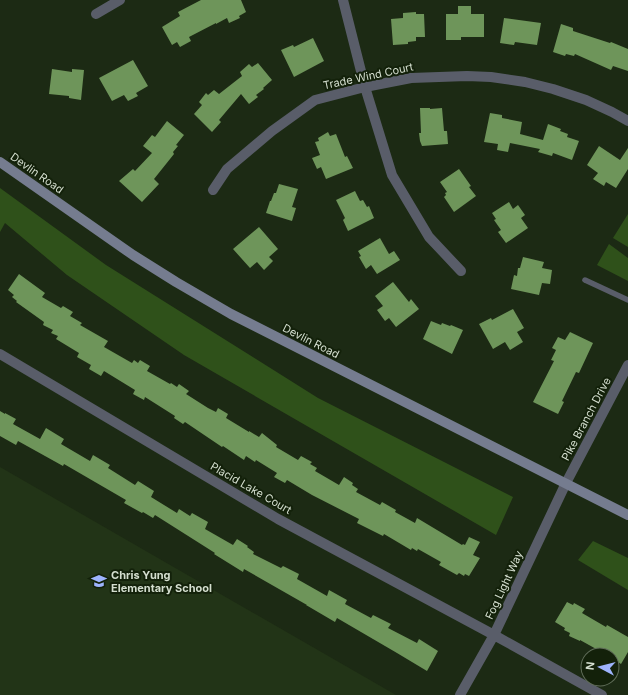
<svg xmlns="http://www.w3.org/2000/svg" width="628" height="695" font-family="Inter,sans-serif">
	<rect width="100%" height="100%" fill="#1c2a14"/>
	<path fill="#223417" d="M0,467l396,228h-396z"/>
	<path fill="#2f511a" d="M0,188l106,77 212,133 195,99 -17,38 -312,-180 -117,-80 -62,-52 -5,9z
		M628,214v33l-15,-9z
		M609,244l19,14v23l-31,-16z
		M593,541l35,17v32l-50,-30z"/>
	<path fill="#6e955a" d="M201,0h40l5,12 -7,4 1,2 -11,5 -2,-5 -11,6v-1l-27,14 2,4 -11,6 -3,-5 -5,3 -10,-18 18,-11 -2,-4z
		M458,6h13v8h13v23h-23v3h-15v-26h12z
		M416,12v2h8l1,23h-9v4l-8,1v2l-15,1 -2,-26 12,-1v-5z
		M504,18l37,5 -4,22 -22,-3 -1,3 -14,-2z
		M561,24l12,4v3l37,12 1,-1 17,7v22l-15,-5 -2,4 -36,-16 -1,2 -8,-2 -1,2 -12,-4z
		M313,38l11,23 -30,16 -13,-27 12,-5 1,2z
		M133,60l15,26 -12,7 2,3 -10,5 -4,-6 -12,6 -13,-23z
		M258,63l14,17 -9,8 1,1 -8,6 2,2 -9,7 -8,-10 -22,26 2,2 -9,10 -18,-18 8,-9 -3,-3 7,-9 2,2 6,-5 5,4 23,-18 -2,-4 9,-8 3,3z
		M52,69l20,3v-3l12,1 -3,30 -12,-2v-2l-20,-2z
		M420,108h10v1l12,-1 2,23h3l1,13 -26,2 -2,-5 -1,-8h2z
		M490,113l12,2v3l20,4 -2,12 23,6 5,-16 13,5 -1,2 8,3 -1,3 12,4 -7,19 -19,-7 -1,3 -14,-4 2,-3 -30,-6 -2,9 -11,-2 1,-6 -14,-2z
		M167,121l17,14 -8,10 2,1 -5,6 1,2 -20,25 5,5 -17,18 -23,-21 14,-12 2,2 17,-18 -9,-7 9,-11 3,2z
		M328,132l2,4 6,-2 9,23 2,-1 6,12 -27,11 -5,-12 -4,2 -5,-11 8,-3 -5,-13 4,-1 -1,-3z
		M599,146l21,14 8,-12v21l-12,19 -10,-6 -2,4 -11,-7 5,-6 -11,-8z
		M459,169l12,17 -2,1 7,9 -22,16 -10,-15 2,-2 -1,-2 2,-1 -7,-10z
		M279,184l19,5 -6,18 4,1 -4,13 -26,-8 4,-12h1l3,-8h2z
		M355,191l5,10 3,-1 4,7 2,-1 5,12 -26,13 -5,-11 2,-2 -9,-18z
		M509,202l4,7 5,-4 7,10 -4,3 7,10 -22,15 -8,-11 3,-2 -7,-10 2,-1 -4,-6z
		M259,227l19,22 -9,8 4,4 -9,9 -7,-8 -7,6 -17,-19z
		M380,238l9,16 5,-3 6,9 -23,14 -6,-9 -5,4 -7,-12 2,-1 -3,-5z
		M523,257l21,5 -2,6 10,2 -2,14 -8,-1 -3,12 -28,-6 3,-14 3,1 1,-8h2z
		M19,274l26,19 -3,4 19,11 2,-2 10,6 -3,4 12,7 -2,2 28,16 -4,6 28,16 2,-3 4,3 2,-3 10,6 -3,5 23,13 1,-1 6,4 2,-3 10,7 -3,3 22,14 8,4 2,-4 10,6 -2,4 23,14v-1l10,6 3,-4 15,12 -1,2 22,13 3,-4 11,6 -2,2 7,4 -2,3 24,14 5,-8 9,6 -1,2 6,4 -2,3 24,13 2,-3 14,8 -1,2 20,11 2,-5 45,27 1,-1 2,1 4,-8 11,5 -7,13 7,3 -11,18 -4,-2 -1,2 -5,-3 -2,2 -18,-10 2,-3 -23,-13 -1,2 -5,-3 -1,2 -27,-16 -1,2 -26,-13 2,-4 -47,-24 -25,-15 -2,3 -11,-6 3,-4 -21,-13 -1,2 -9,-6 -2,4 -21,-14 -1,1 -37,-25 -2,2 -9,-6 1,-2 -30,-19 -1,3 -11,-6 2,-4 -31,-19 -3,5 -12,-7 2,-4 -14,-8 2,-4 -23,-14 2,-3 -7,-3 2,-3 -10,-5 1,-3 -28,-20 1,-1 -5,-4 2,-2 -6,-5z
		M393,282l16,20 2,-3 8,10 -23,18 -7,-9 -4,3 -8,-11 6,-4 -8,-10z
		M513,309l11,19 -7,4 6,10 -13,8 -5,-8 -12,7 -14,-25 12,-6 1,2z
		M431,321l10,4 1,-2 8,3 1,-1 12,5 -11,24 -29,-15z
		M570,332l23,11 -14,30 -3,-1 -14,29 2,1 -6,12 -25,-12 21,-41 -3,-1 5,-10 -4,-2 6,-11 7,3z
		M0,411l5,3v-1l11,6 -3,5 27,15 6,-11 18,11 -3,5 29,17 3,-6 17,10 -2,3 27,17 3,-4 16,10 -3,6 26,16 2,-4 11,7 2,-3 16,9 -3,7 28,16 4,-6 11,7 -1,1 7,5 -1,2 28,14 2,-2 16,8 -2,5 30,17 2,-6 18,10 -2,4 26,14 2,-3 18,9 -3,4 29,15 2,-4 19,12 -11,20 -30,-18 -60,-35 -2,4 -29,-17h1l-63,-36 -1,3 -29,-18 1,-1 -60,-38 -2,3 -10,-6 -1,1 -18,-10 2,-3 -62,-36 -1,2 -45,-25 -2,4 -16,-9z
		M567,602l6,3 1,-2 11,6 -3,4 24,14 1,-2 21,12v15l-7,12 -9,-6v-3h-5l-27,-15v1l-11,-5 1,-3 -6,-3 1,-2 -10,-6z"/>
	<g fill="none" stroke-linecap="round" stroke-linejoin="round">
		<path stroke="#595d69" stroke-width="5.5" d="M585,280l43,20"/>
		<path stroke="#595d69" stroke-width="10" d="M343,0l22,87 27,88 37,62 32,34
			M96,14l24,-14
			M213,190l14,-21 45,-38 43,-31 50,-13 46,-9 56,-2 24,1 34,5 28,7 33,11 26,12 16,9
			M0,354l278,165 216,116 108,60
			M460,695l34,-60 72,-152 62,-118"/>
		<path stroke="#757c8f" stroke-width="10" d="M0,162l133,93 43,27 55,32 397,201"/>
	</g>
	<defs>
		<g id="school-bare" transform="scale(1.2)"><path d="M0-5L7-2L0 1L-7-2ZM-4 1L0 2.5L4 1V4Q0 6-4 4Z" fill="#9eb4fd" stroke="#13210a" stroke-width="2.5" paint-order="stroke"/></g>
	</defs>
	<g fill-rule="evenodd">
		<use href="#school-bare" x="99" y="581"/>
	</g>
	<g text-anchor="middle" stroke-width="4" stroke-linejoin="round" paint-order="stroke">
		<g font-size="11" fill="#d4decf" stroke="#13210a">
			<text transform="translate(368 76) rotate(-12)" y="4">Trade Wind Court</text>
			<text transform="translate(37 173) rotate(35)" y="4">Devlin Road</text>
			<text transform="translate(311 341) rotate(27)" y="4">Devlin Road</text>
			<text transform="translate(586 419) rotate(-62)" y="4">Pike Branch Drive</text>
			<text transform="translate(251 488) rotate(30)" y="4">Placid Lake Court</text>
			<text transform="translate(504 585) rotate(-65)" y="4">Fog Light Way</text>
		</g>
		<g font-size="11" font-weight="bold" fill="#d4decf" stroke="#13210a" text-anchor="start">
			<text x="111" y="579">Chris Yung<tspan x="111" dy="13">Elementary School</tspan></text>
		</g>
	</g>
	<g transform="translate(600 667) rotate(277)"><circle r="19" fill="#13210a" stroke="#606d59"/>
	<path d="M0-3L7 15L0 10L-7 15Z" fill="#9eb4fd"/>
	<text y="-6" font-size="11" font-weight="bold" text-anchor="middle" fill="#d4decf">N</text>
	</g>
</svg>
